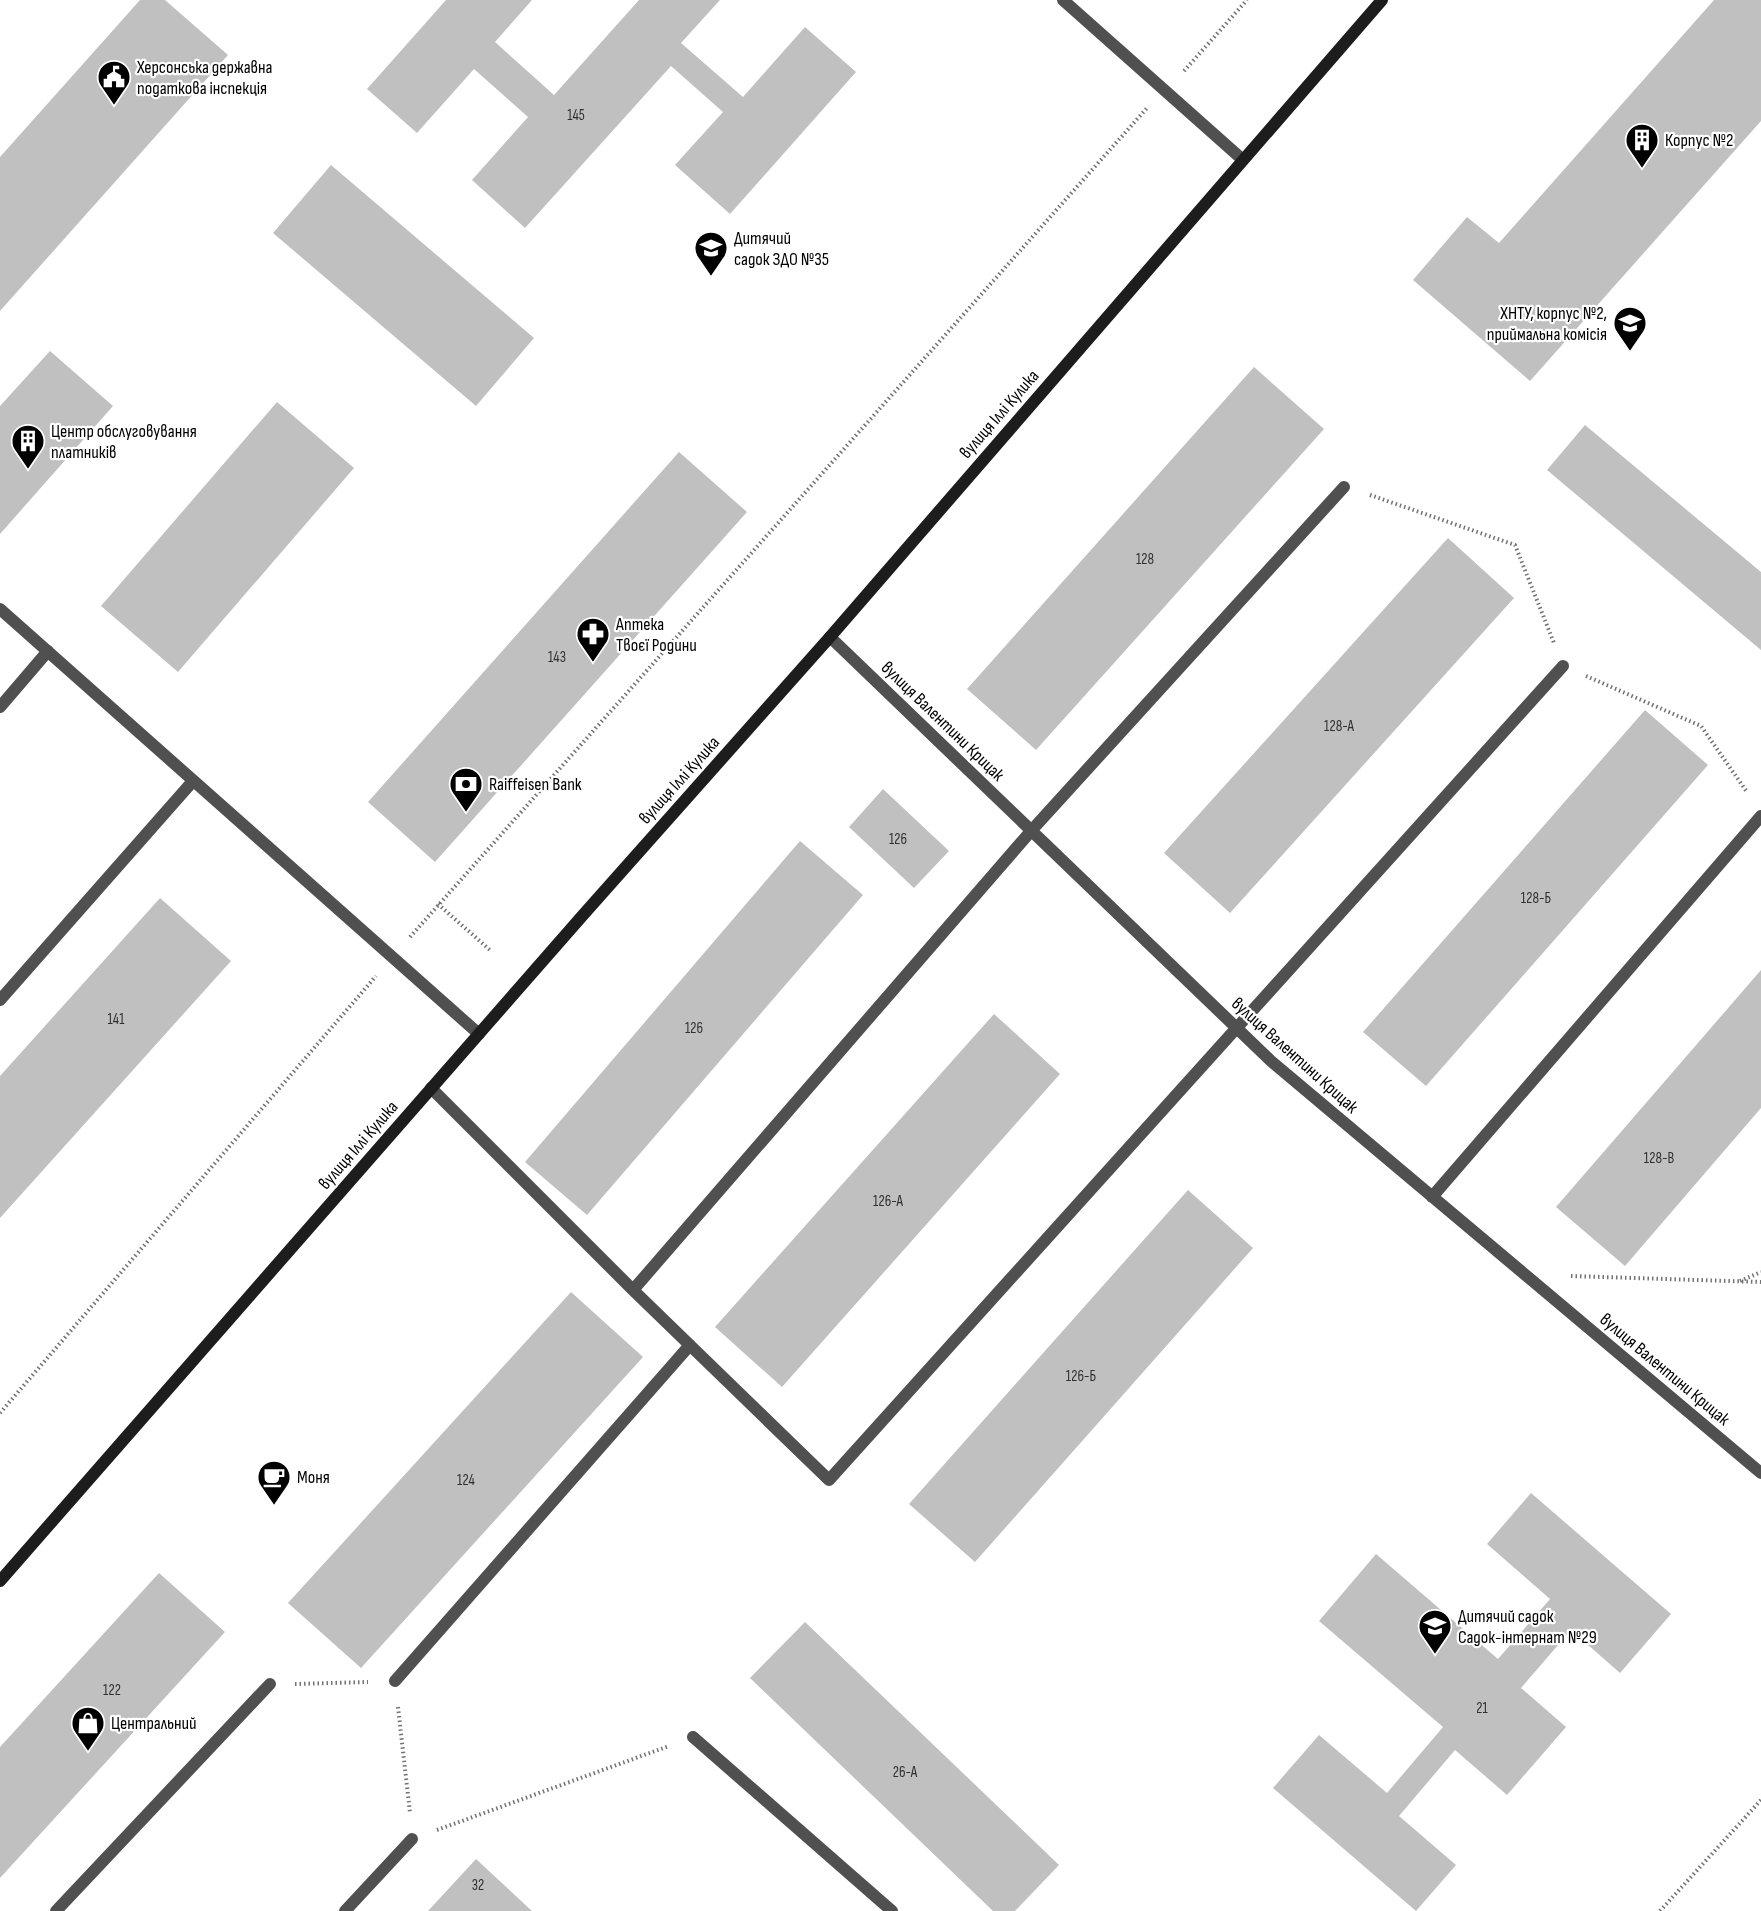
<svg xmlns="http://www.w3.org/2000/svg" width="1761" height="1911" font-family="'Sofia Sans Condensed',sans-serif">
	<rect width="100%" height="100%" fill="#fff"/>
	<path fill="#c0c0c0" d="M140,0h25l63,55 -228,256v-154z
		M446,0h86l-37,42 59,53 85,-95h81l-39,43 62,54 62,-70 51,45 -126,142 -55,-49 48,-53 -52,-46 -146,162 -53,-48 56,-63 -54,-48 -57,64 -50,-44z
		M1714,0h47v121l-231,260 -117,-101 54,-63 32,26z
		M331,165l203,173 -58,68 -203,-173z
		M50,351l63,55 -113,128v-128z
		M1254,367l70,62 -288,321 -69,-61z
		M277,402l77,66 -176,204 -77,-66z
		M1585,425l176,147v78l-214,-180z
		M679,452l68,60 -312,350 -67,-60z
		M1448,538l66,60 -284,315 -66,-60z
		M1645,710l63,55 -282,321 -63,-54z
		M883,789l66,62 -35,37 -65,-61z
		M800,841l63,54 -276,320 -62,-53z
		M160,898l71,63 -231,257v-142z
		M1761,970v138l-136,158 -69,-59z
		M994,1014l66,60 -278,313 -67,-60z
		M1188,1190l65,58 -278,314 -66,-58z
		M571,1292l72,65 -282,311 -73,-65z
		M1531,1493l140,121 -51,59 -49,-43 -50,58 45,39 -59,68 -52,-45 -56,66 57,49 -40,46 -143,-123 46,-53 68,58 56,-66 -124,-106 57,-67 122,105 52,-60 -63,-55z
		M159,1573l66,59 -225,246v-131z
		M805,1622l254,243 -44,46h-22l-243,-233z
		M476,1859l56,52h-104z"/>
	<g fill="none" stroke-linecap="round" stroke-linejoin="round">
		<path stroke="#727272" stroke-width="4" stroke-dasharray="1.5 3" stroke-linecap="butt" d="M1184,71l63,-71
			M1370,495l145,50 39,98
			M1586,676l115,50 46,66
			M438,904l53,47
			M410,937l737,-829
			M1571,1276l190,6
			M1740,1281l21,-9
			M0,1413l376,-437
			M295,1684l73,-2
			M398,1707l12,106
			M437,1830l232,-84
			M1660,1911l101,-111"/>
		<path stroke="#505050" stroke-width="12" d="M1063,0l180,160
			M0,609l479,425
			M0,707l48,-56
			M0,1000l193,-219
			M693,1737l199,174
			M56,1911l214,-227"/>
		<path stroke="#505050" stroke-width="12" d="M830,637l441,424 490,412
			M431,1088l202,202 196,190 734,-814
			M1432,1197l329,-381
			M633,1290l398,-459 313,-344
			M395,1681l295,-336
			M345,1911l67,-72"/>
		<path stroke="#1d1d1d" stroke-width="12" d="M0,1581l583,-666 247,-278 552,-637"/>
	</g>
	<defs>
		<g id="civic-pin" transform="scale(1.725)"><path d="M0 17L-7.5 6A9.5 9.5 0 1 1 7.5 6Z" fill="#000" stroke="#fff"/><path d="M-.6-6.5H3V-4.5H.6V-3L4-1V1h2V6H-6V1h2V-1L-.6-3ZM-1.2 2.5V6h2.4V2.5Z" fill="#fff"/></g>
		<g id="building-pin" transform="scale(1.725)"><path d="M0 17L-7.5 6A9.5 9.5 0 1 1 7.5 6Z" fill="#000" stroke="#fff"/><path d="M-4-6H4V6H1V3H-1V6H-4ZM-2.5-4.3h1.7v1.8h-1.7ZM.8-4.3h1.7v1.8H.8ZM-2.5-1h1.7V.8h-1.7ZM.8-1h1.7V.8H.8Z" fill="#fff"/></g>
		<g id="school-pin" transform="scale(1.725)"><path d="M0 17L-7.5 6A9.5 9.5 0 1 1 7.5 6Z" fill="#000" stroke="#fff"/><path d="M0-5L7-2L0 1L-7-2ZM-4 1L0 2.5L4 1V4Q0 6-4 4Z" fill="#fff"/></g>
		<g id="university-pin" transform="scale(1.725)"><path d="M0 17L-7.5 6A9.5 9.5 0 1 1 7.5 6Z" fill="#000" stroke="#fff"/><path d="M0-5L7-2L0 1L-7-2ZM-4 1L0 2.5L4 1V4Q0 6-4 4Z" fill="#fff"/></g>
		<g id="pharmacy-pin" transform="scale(1.725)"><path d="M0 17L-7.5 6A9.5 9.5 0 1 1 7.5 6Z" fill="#000" stroke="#fff"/><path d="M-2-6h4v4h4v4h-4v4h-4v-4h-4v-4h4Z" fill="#fff"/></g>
		<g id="bank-pin" transform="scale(1.725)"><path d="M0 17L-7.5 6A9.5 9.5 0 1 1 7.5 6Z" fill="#000" stroke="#fff"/><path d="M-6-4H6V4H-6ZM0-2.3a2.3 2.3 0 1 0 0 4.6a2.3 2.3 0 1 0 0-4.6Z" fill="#fff"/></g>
		<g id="cafe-pin" transform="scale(1.725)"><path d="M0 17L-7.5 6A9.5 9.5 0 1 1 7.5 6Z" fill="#000" stroke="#fff"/><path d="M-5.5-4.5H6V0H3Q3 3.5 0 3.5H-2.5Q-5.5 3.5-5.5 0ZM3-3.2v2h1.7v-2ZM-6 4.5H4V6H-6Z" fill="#fff"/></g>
		<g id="shop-pin" transform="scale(1.725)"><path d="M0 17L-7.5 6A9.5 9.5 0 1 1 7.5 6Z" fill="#000" stroke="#fff"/><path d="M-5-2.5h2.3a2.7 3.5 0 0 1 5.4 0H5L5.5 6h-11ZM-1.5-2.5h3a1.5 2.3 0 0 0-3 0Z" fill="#fff"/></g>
	</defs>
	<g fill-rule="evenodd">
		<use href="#civic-pin" x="114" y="77"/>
		<use href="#building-pin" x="1642" y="140"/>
		<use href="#school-pin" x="711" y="248"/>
		<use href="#university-pin" x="1630" y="323"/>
		<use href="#building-pin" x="28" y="441"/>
		<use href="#pharmacy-pin" x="593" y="634"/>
		<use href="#bank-pin" x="466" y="784"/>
		<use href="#cafe-pin" x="274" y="1477"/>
		<use href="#school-pin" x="1435" y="1626"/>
		<use href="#shop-pin" x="88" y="1723"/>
	</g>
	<g text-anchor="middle" stroke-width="4.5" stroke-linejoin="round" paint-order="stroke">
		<g font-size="15" fill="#303030">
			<text x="576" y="120">145</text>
			<text x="1145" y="564">128</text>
			<text x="557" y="662">143</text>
			<text x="1339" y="731">128-А</text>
			<text x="898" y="844">126</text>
			<text x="1536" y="903">128-Б</text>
			<text x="116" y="1024">141</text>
			<text x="694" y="1033">126</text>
			<text x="1659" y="1163">128-В</text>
			<text x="888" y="1206">126-А</text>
			<text x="1081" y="1381">126-Б</text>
			<text x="466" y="1485">124</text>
			<text x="112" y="1695">122</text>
			<text x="1482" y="1713">21</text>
			<text x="905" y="1777">26-А</text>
			<text x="478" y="1890">32</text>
		</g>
		<g font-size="18" fill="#000" stroke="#fff" text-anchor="start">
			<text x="137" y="73">Херсонська державна<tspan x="137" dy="21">податкова інспекція</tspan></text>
			<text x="1665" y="146">Корпус №2</text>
			<text x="734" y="244">Дитячий<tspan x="734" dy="21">садок ЗДО №35</tspan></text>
			<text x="1607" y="319" text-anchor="end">ХНТУ, корпус №2,<tspan x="1607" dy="21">приймальна комісія</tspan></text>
			<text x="51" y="437">Центр обслуговування<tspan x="51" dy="21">платників</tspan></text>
			<text x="616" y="630">Аптека<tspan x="616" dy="21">Твоєї Родини</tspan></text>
			<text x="489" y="790">Raiffeisen Bank</text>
			<text x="297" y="1483">Моня</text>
			<text x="1458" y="1622">Дитячий садок<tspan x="1458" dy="21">Садок-інтернат №29</tspan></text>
			<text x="111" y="1729">Центральний</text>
		</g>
		<g font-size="18" fill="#000" stroke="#fff">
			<text transform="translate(999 414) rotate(-49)" y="6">вулиця Іллі Кулика</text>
			<text transform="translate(943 721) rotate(44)" y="6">вулиця Валентини Крицак</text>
			<text transform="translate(679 780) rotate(-48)" y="6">вулиця Іллі Кулика</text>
			<text transform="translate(1295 1055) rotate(42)" y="6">вулиця Валентини Крицак</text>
			<text transform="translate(358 1145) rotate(-49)" y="6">вулиця Іллі Кулика</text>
			<text transform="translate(1665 1369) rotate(40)" y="6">вулиця Валентини Крицак</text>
		</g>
	</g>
</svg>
